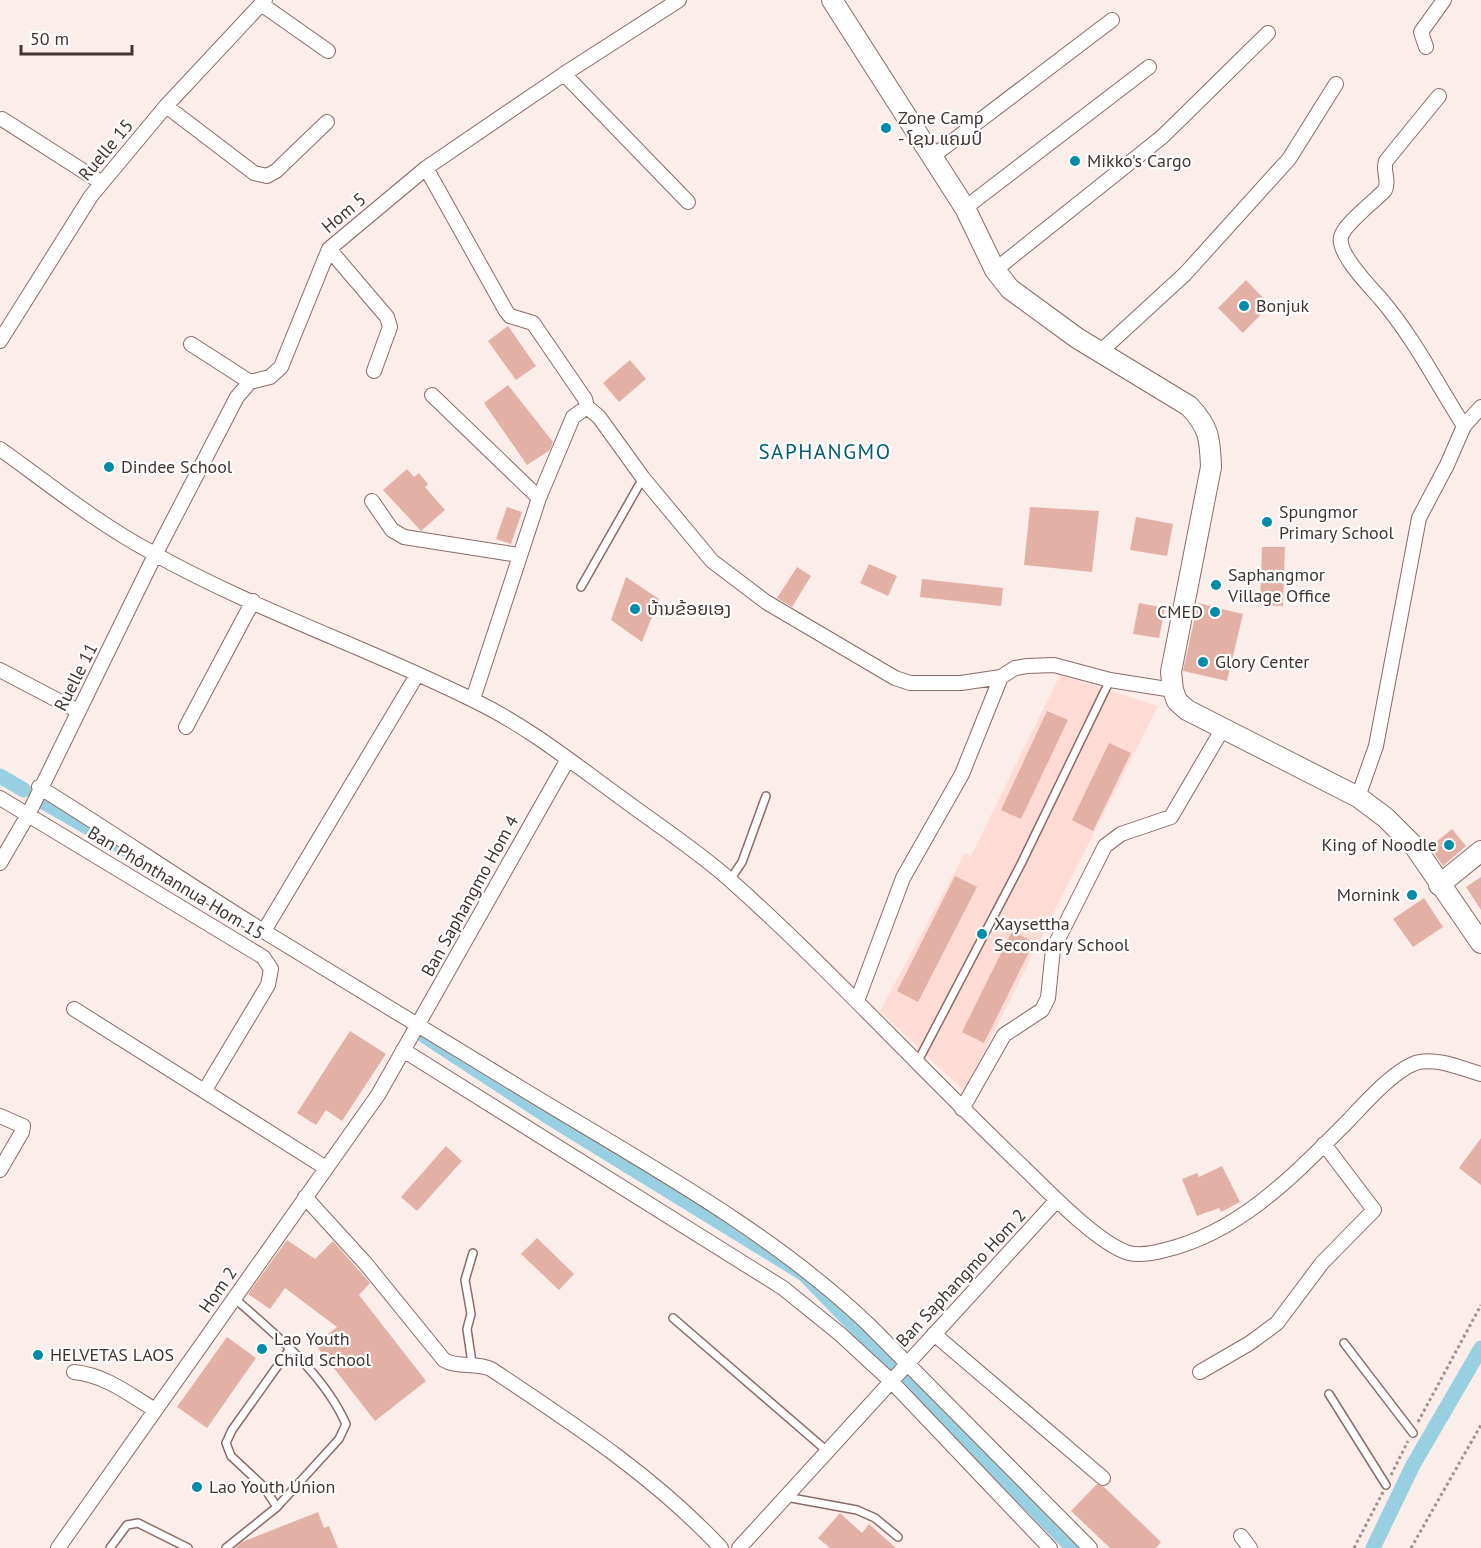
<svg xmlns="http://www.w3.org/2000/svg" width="1481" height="1548" font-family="'PT Sans','Noto Sans Lao',sans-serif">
	<rect width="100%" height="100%" fill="#fbedea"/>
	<path fill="#ffdbd5" d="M1060,675l98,31 -194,385 -84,-80 85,-158 6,3z"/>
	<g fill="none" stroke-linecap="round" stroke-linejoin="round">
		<path stroke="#98cfe1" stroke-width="15" d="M0,776l24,14
			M45,803l84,48
			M423,1035l124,81 257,158 87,90
			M907,1379l166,169
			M1373,1548l40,-83 68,-117"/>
	</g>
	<path fill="#e3b0a6" d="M1246,280l24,25 -27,28 -25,-25z
		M508,326l28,40 -20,14 -28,-39z
		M630,360l16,19 -27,23 -16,-19z
		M508,385l45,57 -3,8 -23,15 -43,-62z
		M407,469l7,8 5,-4 9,11 -3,3 20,23 -24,21 -38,-41z
		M507,507l15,5 -11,32 -15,-5z
		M1030,507l69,4 -7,61 -68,-7z
		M1136,517l37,7 -6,32 -37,-6z
		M1262,547h23l-2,59 -23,-1z
		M869,564l28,12 -9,20 -28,-13z
		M797,567l14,9 -19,31 -15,-9z
		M626,577l33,22 -17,43 -31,-22z
		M922,579l81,9 -2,18 -81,-9z
		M1139,603l26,5 -6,30 -26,-4z
		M1198,603l45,11 -16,67 -44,-10z
		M1047,711l21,9 -47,99 -20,-9z
		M1109,743l22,10 -38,78 -21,-11z
		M1452,829l14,17 -23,20 -13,-19z
		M955,876l22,11 -59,115 -21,-11z
		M1481,877v33l-15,-23z
		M1424,898l19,29 -30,20 -20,-28z
		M1012,931l22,11 -50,101 -22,-11z
		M350,1031l36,23 -44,67 -16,-11 -10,15 -19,-12z
		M1481,1138v47l-22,-17z
		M446,1146l16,15 -45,50 -16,-14z
		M1222,1166l18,36 -19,10 -2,-4 -22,8 -15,-37 15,-6 2,4z
		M537,1238l37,36 -15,16 -38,-36z
		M287,1240l28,19 18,-18 37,42 -11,12 67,86 -51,40 -60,-77 22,-17 -52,-39 -15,21 -22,-15z
		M227,1337l29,21 -49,70 -30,-21z
		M1097,1484l7,3 57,55 -5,6h-46l-39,-37z
		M318,1512l6,16 5,-2 9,22h-103l7,-6z
		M840,1513l22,20 7,-9 27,24h-66l-12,-10z"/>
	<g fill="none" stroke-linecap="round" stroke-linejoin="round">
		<g stroke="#8a6b65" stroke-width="10">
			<path id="lane" d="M581,587l62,-109
				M730,880l12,-18 24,-66
				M917,1063l104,-199 89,-184
				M234,1298c40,35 90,76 112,126l-7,15 -62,68
				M673,1318l154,133
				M1344,1343l69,90
				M472,1363l-5,-34 4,-15 -6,-34 8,-27
				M1329,1394l57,91
				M786,1497l71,13 18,8 23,19
				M110,1548l17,-23 11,-2 50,25
				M226,1548l51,-41 -14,-21 -32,-30 -5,-13 6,-13 57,-80"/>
		</g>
		<g stroke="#8a6b65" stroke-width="16">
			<path id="street" d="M261,4l67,47
				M1426,47l-5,-15 23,-32
				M564,74l124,128
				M1439,96l-53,65c-4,10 4,19 -1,29 -10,11 -41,34 -44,47 -4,16 29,50 39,61 34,40 56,84 84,128
				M166,106l88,67 13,3 9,-5 51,-49
				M2,119l100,64
				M933,156l179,-136
				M426,168l80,143 4,5 23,7 52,76 2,8
				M965,208l184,-141
				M329,249l58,68 3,10 -16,44
				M995,270l167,-133 106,-104
				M0,341l91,-145 75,-90 99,-106
				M191,344l59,38
				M1100,352l85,-78 104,-115 47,-75
				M432,395l107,103
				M0,449c49,35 97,74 151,103 103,58 218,96 324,149 52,25 98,62 145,96 36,27 75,52 109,82 103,92 195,194 294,288 25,24 75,77 106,86 12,3 25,0 36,-3 76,-18 131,-77 184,-130 16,-17 48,-53 70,-58 20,-4 43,7 62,12
				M372,501l20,29 12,7 115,18
				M0,670l78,41
				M473,699l66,-201 34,-81 14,-10 12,10 44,61 69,83 54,41 129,76 15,5h51l40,-6 14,-9 12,-2 27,-1 56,15 63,10
				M186,727l67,-126
				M39,787c76,47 150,98 226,145 82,50 164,100 246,150 120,74 254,144 357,242l222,224
				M1358,797l18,-51 43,-228 28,-53 17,-39 17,-19
				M0,798l263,159 8,12 -3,16 -63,105
				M0,863l28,-48 127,-260 82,-158 13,-15 20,-5 11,-10 48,-118 97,-81 138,-94 115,-74
				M264,931l153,-256
				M857,1001l46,-123 59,-104 39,-97
				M74,1009l252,159
				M403,1050l380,238 57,46 51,47 159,167
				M962,1109l42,-74 38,-25 6,-12 5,-49 52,-103 16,-12 50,-17 51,-87
				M0,1116l23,10 -1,6 -22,38
				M305,1197l61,67 78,96c13,8 32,2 47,9 81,54 163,107 230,179
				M934,1334l169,144
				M74,1372c31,3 55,22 81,38
				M1200,1372l50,-29 27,-20 45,-60 52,-53 -50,-66
				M1241,1536l9,12
				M58,1548l320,-453 190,-336
				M739,1548l318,-348"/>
		</g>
		<g stroke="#8a6b65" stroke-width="22">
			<path id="secondary" d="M832,0l133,208 30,62 15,19 67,49 112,68c20,21 21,32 22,61l-40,205 2,18 4,11 10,9 171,87 28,21 29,29 66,96
				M1439,885l42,-34"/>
		</g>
		<path stroke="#a0928f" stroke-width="3" stroke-dasharray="3 3" stroke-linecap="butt" d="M1418,1422l63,-117
			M1391,1475l17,-34
			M1354,1548l29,-56
			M1411,1548l70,-123"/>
		<use href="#lane" stroke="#fff" stroke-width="7"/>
		<use href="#street" stroke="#fff" stroke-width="14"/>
		<use href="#secondary" stroke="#fff" stroke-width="20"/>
	</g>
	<g fill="#008ba9" stroke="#fff" stroke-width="2">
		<circle cx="886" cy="128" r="6"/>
		<circle cx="1075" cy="161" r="6"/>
		<circle cx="1244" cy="306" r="6"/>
		<circle cx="109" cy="467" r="6"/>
		<circle cx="1267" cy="522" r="6"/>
		<circle cx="1216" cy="585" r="6"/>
		<circle cx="635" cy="609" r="6"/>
		<circle cx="1215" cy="612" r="6"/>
		<circle cx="1203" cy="662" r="6"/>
		<circle cx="1449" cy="845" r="6"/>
		<circle cx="1412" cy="895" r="6"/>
		<circle cx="982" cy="934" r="6"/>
		<circle cx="262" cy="1349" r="6"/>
		<circle cx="38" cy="1355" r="6"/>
		<circle cx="197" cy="1487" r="6"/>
	</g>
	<g text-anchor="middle" stroke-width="4.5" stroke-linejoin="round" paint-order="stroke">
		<g font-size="18" fill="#413431" stroke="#fff" text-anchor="start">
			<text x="898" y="124">Zone Camp<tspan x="898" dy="21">- ໂຊນ ແຄມປ໌</tspan></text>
			<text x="1087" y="167">Mikko's Cargo</text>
			<text x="1256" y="312">Bonjuk</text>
			<text x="121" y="473">Dindee School</text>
			<text x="1279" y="518">Spungmor<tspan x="1279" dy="21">Primary School</tspan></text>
			<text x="1228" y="581">Saphangmor<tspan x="1228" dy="21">Village Office</tspan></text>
			<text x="647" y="615">ບ້ານຂ້ອຍເອງ</text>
			<text x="1203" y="618" text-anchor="end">CMED</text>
			<text x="1215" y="668">Glory Center</text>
			<text x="1437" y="851" text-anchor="end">King of Noodle</text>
			<text x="1400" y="901" text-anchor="end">Mornink</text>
			<text x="994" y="930">Xaysettha<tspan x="994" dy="21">Secondary School</tspan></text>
			<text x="274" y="1345">Lao Youth<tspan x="274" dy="21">Child School</tspan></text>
			<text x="50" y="1361">HELVETAS LAOS</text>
			<text x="209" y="1493">Lao Youth Union</text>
		</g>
		<g font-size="18" fill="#413431" stroke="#fff">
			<text transform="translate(106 150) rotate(-50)" y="6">Ruelle 15</text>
			<text transform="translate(344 213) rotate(-40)" y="6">Hom 5</text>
			<text transform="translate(76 677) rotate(-63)" y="6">Ruelle 11</text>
			<text transform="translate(176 883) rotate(31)" y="6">Ban Phônthannua Hom 15</text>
			<text transform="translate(470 896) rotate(-61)" y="6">Ban Saphangmo Hom 4</text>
			<text transform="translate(961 1278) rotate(-47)" y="6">Ban Saphangmo Hom 2</text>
			<text transform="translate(218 1290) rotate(-55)" y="6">Hom 2</text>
		</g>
		<g font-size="21" letter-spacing="1.5" fill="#025d71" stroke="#fff">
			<text x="825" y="459">SAPHANGMO</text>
		</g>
	</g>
	<path d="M21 45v9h111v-9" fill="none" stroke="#413431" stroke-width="3"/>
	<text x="30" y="45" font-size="18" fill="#413431" stroke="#ffffff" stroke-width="4.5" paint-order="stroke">50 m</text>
</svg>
